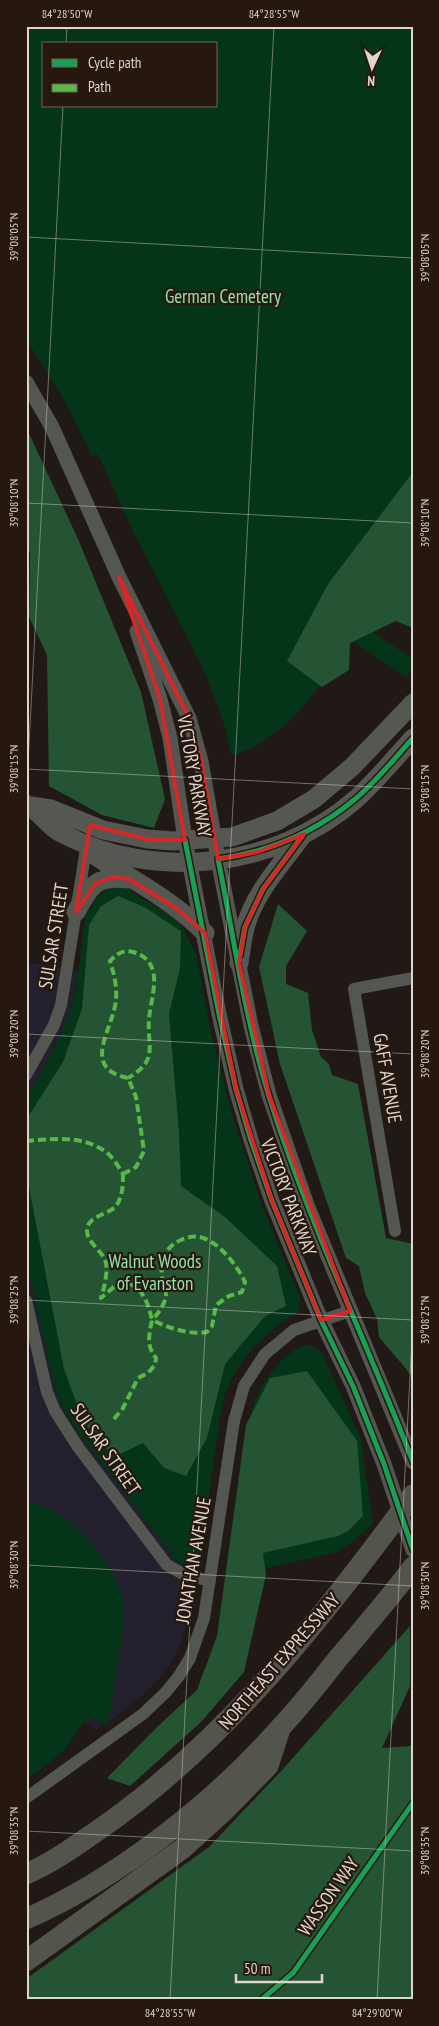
<svg xmlns="http://www.w3.org/2000/svg" width="439" height="2026" font-family="'PT Sans Narrow',sans-serif">
	<rect width="100%" height="100%" fill="#211915"/>
	<path fill="#23202d" d="M26,962l53,8 -11,50 -42,81z
		M26,1259l30,131 11,25 10,16 101,131 11,5 10,-3 -11,55 -6,22 -10,20 -15,20 -17,17 -43,32 -14,-9 -57,60z"/>
	<path fill="#043519" fill-rule="evenodd" d="M26,26h387v462l-51,137 51,34v8l-7,10 -55,-37c-36,51 -57,93 -119,116l-10,-38 -19,-50 -72,-141 -33,-73 -6,2 -29,-58 -37,-59zM44,44h172v62h-172z
		M115,887l10,1 47,28 9,9 15,28 13,71 24,94 28,85 39,95 -1,11 -3,4 -20,13 -25,24 -17,24 -9,20 -4,16 -22,154c-7,5 -14,3 -21,-2l-101,-131 -15,-24 -6,-17 -30,-131v-158l35,-66 10,-27 6,-24 9,-74h5c3,-13 11,-20 24,-23z
		M307,1345l6,1 9,7 39,86 12,84 -22,20 -14,9 -110,25 25,-168c8,-23 29,-58 55,-64z
		M26,1500c38,11 62,34 82,66 6,10 12,21 15,32 2,10 1,21 0,31l-15,96 -20,-9 -24,35 -38,30z"/>
	<path fill="#255434" d="M26,427l52,112 63,153 24,107 -11,29 -52,-13 -53,-29 -2,-131 -18,-38 1,-64 -4,-7z
		M413,472v156l-17,-7 -46,22 -1,27 -27,17 -35,-26 41,-77z
		M118,896l26,11 37,24 -1,37 -11,46 10,118 2,54 44,31 52,49 9,40 -21,10 -40,48 -18,74 -21,38 -22,-8 -21,-25 -29,14 -31,-36 -19,-52 -37,-192 1,-60 35,-55 19,-53 7,-84 12,-19z
		M278,904l29,27 -21,35v18l22,9 4,37 9,27 8,7 3,11 26,9 28,154 27,6v133l-34,-40 -2,-18 -12,-26 -6,-27 -13,-8 -66,-194 -21,-97z
		M307,1371l50,70 6,75 -15,15 -10,5 -75,17 3,22 -22,97 -43,50 -71,64 -23,-8 50,-51 40,-37 20,-54 29,-211 24,-47z
		M410,1626v60l-28,62 31,-2v254h-387v-21l183,-132 74,-78z"/>
	<g fill="none" stroke-linecap="round" stroke-linejoin="round">
		<path stroke="#545751" stroke-width="12" d="M26,1075l28,-50 7,-20 26,-162
			M395,1231l-41,-242 59,-11
			M26,1300l21,92 8,19 23,36 89,118 16,9 27,7
			M26,1798l117,-84 23,-22 13,-16 11,-18 14,-40 30,-197 10,-35 21,-32 29,-24 56,-19"/>
		<path stroke="#545751" stroke-width="15" d="M26,382l26,45 67,150 70,141 12,43 17,98 33,167 18,69 38,110 106,257
			M137,631l23,68 10,39 15,102 34,174 17,75 15,51 21,61 49,119 32,66 31,78 29,86"/>
		<path stroke="#555850" stroke-width="19" d="M26,804c13,7 22,22 35,29 93,49 215,36 295,-34 20,-18 38,-40 57,-61
			M31,806l20,3 52,21 44,9 26,2 59,-4 45,-16 37,-22 38,-32 61,-64
			M91,853c38,25 82,47 114,80
			M76,912c15,-28 21,-37 53,-33
			M239,963c2,-12 3,-23 6,-35 9,-35 36,-63 57,-92"/>
		<path stroke="#53544c" stroke-width="21" d="M26,1874c26,-11 48,-27 71,-43 128,-88 225,-212 316,-336
			M26,1919c91,-40 188,-116 254,-191 20,-21 38,-44 56,-67 26,-31 53,-62 77,-94
			M26,1961l156,-112 45,-41 41,-42 11,-34"/>
		<path stroke="#58b947" stroke-width="4" stroke-dasharray="8 4" stroke-linecap="butt" d="M26,1141c26,-2 54,-6 77,9 9,5 15,16 20,24
			M123,1174l13,-7 8,-16 -8,-54 -8,-19c-49,-10 -14,-49 -12,-79 1,-13 -2,-25 -6,-38 7,-7 13,-12 23,-9 33,10 18,43 16,67 -2,29 10,41 -21,59
			M123,1174c0,10 0,24 -8,33 -8,8 -28,9 -28,24 0,11 14,19 18,29 4,8 -1,29 -4,38l14,-12 11,-4c18,7 22,21 26,38
			M114,1419l9,-11 15,-30 10,-5 7,-8 1,-7c-10,-12 -7,-23 -4,-38 17,8 37,15 55,12l5,-6 4,-21 13,-9 13,-4 3,-10c-8,-16 -24,-38 -42,-44 -8,-3 -15,-1 -22,2 -16,6 -21,22 -19,38 0,6 5,13 4,19 -2,8 -8,17 -14,23"/>
		<g stroke="#27180f" stroke-width="8">
			<path id="cycleway" d="M413,738c-19,21 -37,44 -59,62 -40,33 -85,52 -136,59 16,79 27,160 51,237 39,126 97,244 144,366
				M185,840l34,174 17,75 15,51 21,61 49,119 32,66 31,78 29,86
				M240,955l5,-28 18,-38 40,-54
				M261,2000l32,-27 120,-170"/>
		</g>
		<use href="#cycleway" stroke="#1a9f57" stroke-width="5"/>
	</g>
	<path fill="none" stroke="#d62828" stroke-width="4" stroke-linejoin="round" d="M119,577l70,141 12,43 17,98 40,-7 46,-18 -41,55 -18,38 -6,36 30,132 81,216 -29,9 -49,-119 -36,-112 -31,-156 -29,-25 -47,-29 -17,-2 -17,7 -19,28 14,-87 57,14 38,1 -25,-141z"/>
	<path fill="none" stroke="#dfd4ce" stroke-width="1" stroke-opacity="0.45" d="M66,44l1,-18M26,237l387,21M26,503l387,20M26,769l387,20M26,801l37,-695M26,1034l387,20M26,1300l387,20M26,1565l387,21M26,1831l387,20M170,2000l104,-1974M377,2000l36,-680"/>
	<g text-anchor="middle" stroke-width="4.5" stroke-linejoin="round" paint-order="stroke">
		<g font-size="19" fill="#91e1a9" stroke="#27180f">
			<text x="223" y="303">German Cemetery</text>
			<text x="155" y="1268">Walnut Woods<tspan x="155" dy="22">of Evanston</tspan></text>
		</g>
		<g font-size="19" fill="#dfd4ce" stroke="#27180f">
			<text transform="translate(195 776) rotate(80)" y="7">VICTORY PARKWAY</text>
			<text transform="translate(53 936) rotate(-81)" y="7">SULSAR STREET</text>
			<text transform="translate(388 1078) rotate(80)" y="7">GAFF AVENUE</text>
			<text transform="translate(289 1197) rotate(69)" y="7">VICTORY PARKWAY</text>
			<text transform="translate(106 1449) rotate(55)" y="7">SULSAR STREET</text>
			<text transform="translate(193 1560) rotate(-80)" y="7">JONATHAN AVENUE</text>
			<text transform="translate(279 1661) rotate(-49)" y="7">NORTHEAST EXPRESSWAY</text>
			<text transform="translate(328 1896) rotate(-55)" y="7">WASSON WAY</text>
		</g>
	</g>
	<rect width="439" height="2026" fill="none" stroke="#27180f" stroke-width="55"/>
	<rect x="42" y="42" width="175" height="65" fill="#27180f" stroke="#71635b"/>
	<rect x="52" y="59" width="25" height="8" fill="#1a9f57" stroke="#71635b"/>
	<text x="88" y="68" font-size="15" fill="#dfd4ce">Cycle path</text>
	<rect x="52" y="84" width="25" height="8" fill="#58b947" stroke="#71635b"/>
	<text x="88" y="92" font-size="15" fill="#dfd4ce">Path</text>
	<g transform="translate(372 68) rotate(183)" stroke="#27180f" stroke-width="4" paint-order="stroke">
	<path d="M0-4L9 19L0 12L-9 19Z" fill="#dfd4ce"/>
	<text y="-8" font-size="14" font-weight="bold" text-anchor="middle" fill="#dfd4ce">N</text>
	</g>
	<path d="M236 1974v8h86v-8" fill="none" stroke="#dfd4ce" stroke-width="2.5"/>
	<text x="244" y="1974" font-size="15" fill="#dfd4ce" stroke="#27180f" stroke-width="4" paint-order="stroke">50 m</text>
	<rect x="28" y="28" width="384" height="1970" fill="none" stroke="#dfd4ce" stroke-width="2"/>
	<g font-size="12" text-anchor="middle" fill="#dfd4ce">
		<text x="67" y="18">84°28'50"W</text>
		<text x="274" y="18">84°28'55"W</text>
		<text transform="translate(14 237) rotate(-90)" y="4">39°08'05"N</text>
		<text transform="translate(425 258) rotate(-90)" y="4">39°08'05"N</text>
		<text transform="translate(14 503) rotate(-90)" y="4">39°08'10"N</text>
		<text transform="translate(425 523) rotate(-90)" y="4">39°08'10"N</text>
		<text transform="translate(14 769) rotate(-90)" y="4">39°08'15"N</text>
		<text transform="translate(425 789) rotate(-90)" y="4">39°08'15"N</text>
		<text transform="translate(14 1034) rotate(-90)" y="4">39°08'20"N</text>
		<text transform="translate(425 1054) rotate(-90)" y="4">39°08'20"N</text>
		<text transform="translate(14 1300) rotate(-90)" y="4">39°08'25"N</text>
		<text transform="translate(425 1320) rotate(-90)" y="4">39°08'25"N</text>
		<text transform="translate(14 1565) rotate(-90)" y="4">39°08'30"N</text>
		<text transform="translate(425 1586) rotate(-90)" y="4">39°08'30"N</text>
		<text transform="translate(14 1831) rotate(-90)" y="4">39°08'35"N</text>
		<text transform="translate(425 1851) rotate(-90)" y="4">39°08'35"N</text>
		<text x="170" y="2017">84°28'55"W</text>
		<text x="377" y="2017">84°29'00"W</text>
	</g>
</svg>
